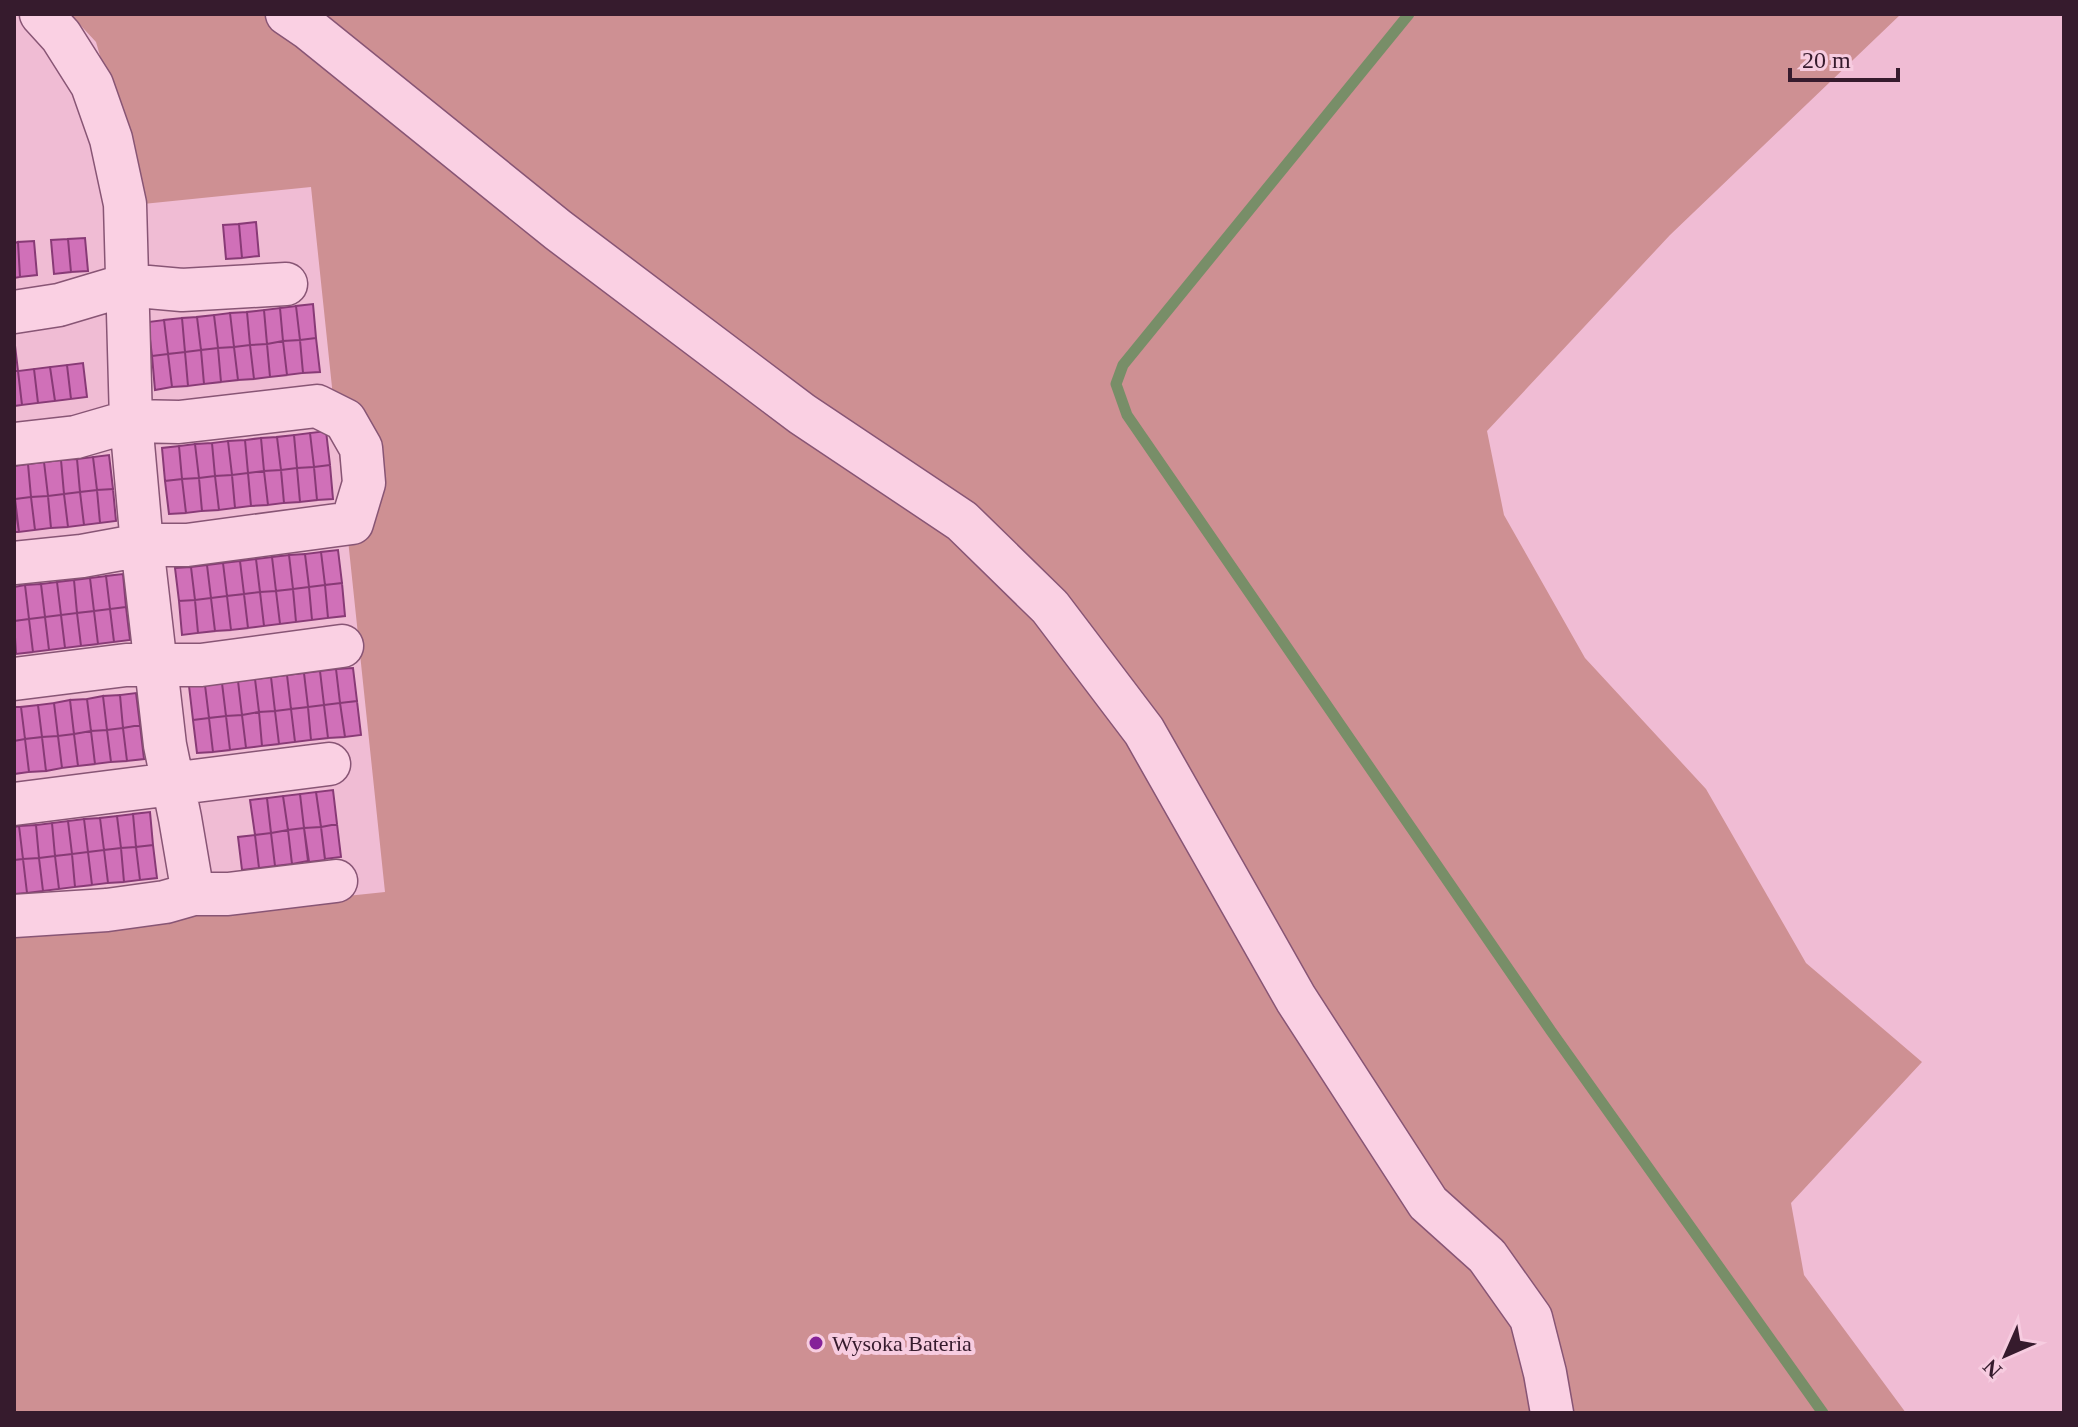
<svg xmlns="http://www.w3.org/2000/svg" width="2078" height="1427" font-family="Georgia,serif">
	<rect width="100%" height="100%" fill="#f0bcd4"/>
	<path fill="#ce9093" d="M70,14h1831l-231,221 -183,196 17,84 81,143 121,131 100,174 116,99 -131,141 13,72 102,138h-1892v-482l371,-39 -74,-705 -168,17 -47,-162z"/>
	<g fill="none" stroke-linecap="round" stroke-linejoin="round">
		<path stroke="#788e68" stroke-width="11" d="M1409,14l-286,351 -7,19 11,31 424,616 272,382"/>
	</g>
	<path fill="#d070b8" stroke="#883a76" stroke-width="2" d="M256,222l3,34 -17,2 -3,-34z
		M239,224l3,34 -16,1 -3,-34z
		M85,238l3,33 -17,1 -3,-33z
		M68,239l3,33 -17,2 -3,-34z
		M34,241l3,34 -17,2 -2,-35z
		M18,242l2,35 -6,1v-35z
		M313,304l3,34 -16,2 -4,-34z
		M296,306l4,34 -17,1 -3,-33z
		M280,308l3,33 -16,3 -3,-34z
		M264,310l3,34 -17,1 -3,-33z
		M247,312l3,33 -16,2 -4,-34z
		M230,313l4,34 -16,1 -4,-33z
		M214,315l4,33 -17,2 -4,-33z
		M197,317l4,33 -16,2 -3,-34z
		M182,318l3,34 -17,2 -4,-34z
		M164,320l4,34 -16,2 -4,-34z
		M14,337l4,34h-4z
		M316,338l4,34 -17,1 -3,-33z
		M300,340l3,33 -16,2 -4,-34z
		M283,341l4,34 -17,2 -3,-33z
		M267,344l3,33 -16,2 -4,-34z
		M250,345l4,34 -16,1 -4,-33z
		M234,347l4,33 -17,2 -3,-34z
		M218,348l3,34 -17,2 -3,-34z
		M201,350l3,34 -16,2 -3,-34z
		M185,352l3,34 -16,1 -4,-33z
		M168,354l4,33 -17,3 -3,-34z
		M83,363l4,34 -16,2 -4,-34z
		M67,365l4,34 -16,2 -5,-34z
		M50,367l5,34 -17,2 -4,-34z
		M34,369l4,34 -16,2 -4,-34z
		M14,371h4l4,34 -8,1z
		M326,431l4,34 -16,2 -4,-34z
		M310,433l4,34 -17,1 -3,-33z
		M294,435l3,33 -16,2 -4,-33z
		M277,437l4,33 -17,1 -3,-33z
		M261,438l3,33 -16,2 -3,-33z
		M245,440l3,33 -16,2 -4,-34z
		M228,441l4,34 -17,1 -3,-33z
		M212,443l3,33 -16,2 -4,-34z
		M195,444l4,34 -17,1 -3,-33z
		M179,446l3,33 -17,2 -3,-33z
		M109,455l4,34 -16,1 -4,-33z
		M93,457l4,33 -17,2 -3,-33z
		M77,459l3,33 -16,2 -3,-34z
		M61,460l3,34 -16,2 -4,-34z
		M44,462l4,34 -17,1 -3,-33z
		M28,464l3,33 -16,2 -1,-33z
		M330,465l3,34 -16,1 -3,-33z
		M314,467l3,33 -17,2 -3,-34z
		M297,468l3,34 -16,1 -3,-33z
		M281,470l3,33 -16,2 -4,-34z
		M264,471l4,34 -17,1 -3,-33z
		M248,473l3,33 -16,2 -3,-33z
		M232,475l3,33 -16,2 -4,-34z
		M215,476l4,34 -17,1 -3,-33z
		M199,478l3,33 -16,2 -4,-34z
		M182,479l4,34 -17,1 -4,-33z
		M113,489l3,32 -16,2 -3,-33z
		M97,490l3,33 -16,2 -4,-33z
		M80,492l4,33 -16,2 -4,-33z
		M64,494l4,33 -17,1 -3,-32z
		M48,496l3,32 -16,2 -4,-33z
		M31,497l4,33 -16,2 -4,-33z
		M14,499l5,33h-5z
		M338,550l4,33 -17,2 -4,-33z
		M321,552l4,33 -16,2 -4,-33z
		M305,554l4,33 -16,2 -4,-34z
		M289,555l4,34 -17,2 -4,-34z
		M272,557l4,34 -16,1 -4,-33z
		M256,559l4,33 -16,2 -4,-33z
		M240,561l4,33 -17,2 -4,-33z
		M223,563l4,33 -16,2 -4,-33z
		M207,565l4,33 -16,2 -4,-33z
		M191,567l4,33 -16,1 -4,-33z
		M123,574l3,33 -16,2 -4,-33z
		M106,576l4,33 -16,2 -4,-33z
		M90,578l4,33 -17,2 -3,-33z
		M74,580l3,33 -16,2 -4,-33z
		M57,582l4,33 -16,2 -4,-33z
		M342,583l3,33 -17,2 -3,-33z
		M41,584l4,33 -16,2 -4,-34z
		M25,585l4,34 -15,2v-34z
		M325,585l3,33 -16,2 -3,-33z
		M309,587l3,33 -16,2 -3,-33z
		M293,589l3,33 -16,2 -4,-33z
		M276,591l4,33 -16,2 -4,-34z
		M260,592l4,34 -16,2 -4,-34z
		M244,594l4,34 -17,2 -4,-34z
		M227,596l4,34 -16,1 -4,-33z
		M211,598l4,33 -17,2 -3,-33z
		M195,600l3,33 -16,2 -3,-34z
		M126,607l4,33 -16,2 -4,-33z
		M110,609l4,33 -16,2 -4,-33z
		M94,611l4,33 -17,2 -4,-33z
		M77,613l4,33 -16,2 -4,-33z
		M61,615l4,33 -16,2 -4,-33z
		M45,617l4,33 -16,2 -4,-33z
		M29,619l4,33 -17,2 -2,-33z
		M353,668l4,33 -17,2 -4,-34z
		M336,669l4,34 -16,2 -4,-34z
		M320,671l4,34 -16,2 -4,-34z
		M304,673l4,34 -17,2 -4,-34z
		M287,675l4,34 -16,2 -4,-34z
		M271,677l4,34 -16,1 -4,-33z
		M255,679l4,33 -17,3 -4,-34z
		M238,681l4,34 -16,1 -4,-33z
		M222,683l4,33 -17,2 -4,-33z
		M205,685l4,33 -16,2 -4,-34z
		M136,693l4,32 -17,3 -3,-33z
		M120,695l3,33 -16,2 -4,-34z
		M103,696l4,34 -16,1 -4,-32z
		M87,699l4,32 -17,3 -4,-34z
		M70,700l4,34 -16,2 -4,-33z
		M357,701l4,34 -16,2 -5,-34z
		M54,703l4,33 -16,1 -4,-32z
		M340,703l5,34 -17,1 -4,-33z
		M38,705l4,32 -17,2 -4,-32z
		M324,705l4,33 -17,2 -3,-33z
		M14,707h7l4,32 -11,2z
		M308,707l3,33 -16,2 -4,-33z
		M291,709l4,33 -16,2 -4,-33z
		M275,711l4,33 -17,2 -3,-34z
		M259,712l3,34 -16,2 -4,-33z
		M242,715l4,33 -16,2 -4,-34z
		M226,716l4,34 -17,2 -4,-34z
		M209,718l4,34 -16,1 -4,-33z
		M140,725l4,34 -17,2 -4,-33z
		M123,728l4,33 -16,1 -4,-32z
		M107,730l4,32 -16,2 -4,-33z
		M91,731l4,33 -17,2 -4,-32z
		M74,734l4,32 -16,2 -4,-32z
		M58,736l4,32 -16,3 -4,-34z
		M42,737l4,34 -17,1 -4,-33z
		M25,739l4,33 -15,2v-33z
		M333,790l4,34 -16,3 -5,-35z
		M316,792l5,35 -17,1 -4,-34z
		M300,794l4,34 -16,2 -5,-34z
		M283,796l5,34 -17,3 -4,-35z
		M267,798l4,35 -16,2 -5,-35z
		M150,812l3,33 -17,2 -3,-33z
		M133,814l3,33 -15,1 -4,-32z
		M117,816l4,32 -17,2 -4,-32z
		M100,818l4,32 -16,2 -4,-33z
		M84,819l4,33 -16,2 -4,-33z
		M68,821l4,33 -17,2 -3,-33z
		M52,823l3,33 -16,2 -3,-33z
		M337,824l4,33 -16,2 -4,-32z
		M36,825l3,33 -16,1 -4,-33z
		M19,826l4,33 -9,1v-33z
		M321,827l4,33 -16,2 -5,-34z
		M304,828l4,33 -16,3 -4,-34z
		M288,830l4,34 -17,2 -4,-33z
		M271,833l4,33 -16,2 -4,-33z
		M255,835l4,33 -17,2 -4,-33z
		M153,845l4,33 -17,2 -4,-33z
		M136,847l4,33 -16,2 -3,-34z
		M121,848l3,34 -16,1 -4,-33z
		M104,850l4,33 -16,2 -4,-33z
		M88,852l4,33 -17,2 -3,-33z
		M72,854l3,33 -16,2 -4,-33z
		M55,856l4,33 -16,2 -4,-33z
		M39,858l4,33 -16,2 -4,-34z
		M23,859l4,34 -13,1v-34z"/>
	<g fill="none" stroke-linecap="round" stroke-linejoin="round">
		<g stroke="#885575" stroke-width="45">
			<path id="minor" d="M41,14l20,22 31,49 19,54 14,65 6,217 11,124 23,200 15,73 13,76
				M287,14l22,15 249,201 244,184 160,107 88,86 94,124 152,268 132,204 59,53 44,62 14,55 7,40
				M14,312l45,-7 67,-20 56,5 104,-6
				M14,444l62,-7 55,-16 48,1 138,-16 28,14 16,28 3,35 -12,40 -165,22h-45l-60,11 -68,7
				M14,679l112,-14h75l141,-19
				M14,804l315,-40
				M14,916l93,-6 58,-8 28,-8h35l108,-13"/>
		</g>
		<use href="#minor" stroke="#fad0e3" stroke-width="42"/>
	</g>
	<circle fill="#852299" stroke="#f7cce0" stroke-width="3" cx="816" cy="1343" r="8"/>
	<g text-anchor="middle" stroke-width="8" stroke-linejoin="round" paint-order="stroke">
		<g font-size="22" fill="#361b2d" stroke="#f7cce0" text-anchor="start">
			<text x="832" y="1351">Wysoka Bateria</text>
		</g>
	</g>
	<rect width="2078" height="1427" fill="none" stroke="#361b2d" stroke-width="32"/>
	<g transform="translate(2006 1355) rotate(225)" stroke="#f7cce0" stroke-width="6" paint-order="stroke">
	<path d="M0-6L14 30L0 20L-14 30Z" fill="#361b2d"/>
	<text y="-12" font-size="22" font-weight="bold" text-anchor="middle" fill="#361b2d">N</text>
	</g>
	<path d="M1790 68v12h108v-12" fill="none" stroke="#361b2d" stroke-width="4"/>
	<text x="1802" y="68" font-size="24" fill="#361b2d" stroke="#f7cce0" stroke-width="6" paint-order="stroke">20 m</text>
</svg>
